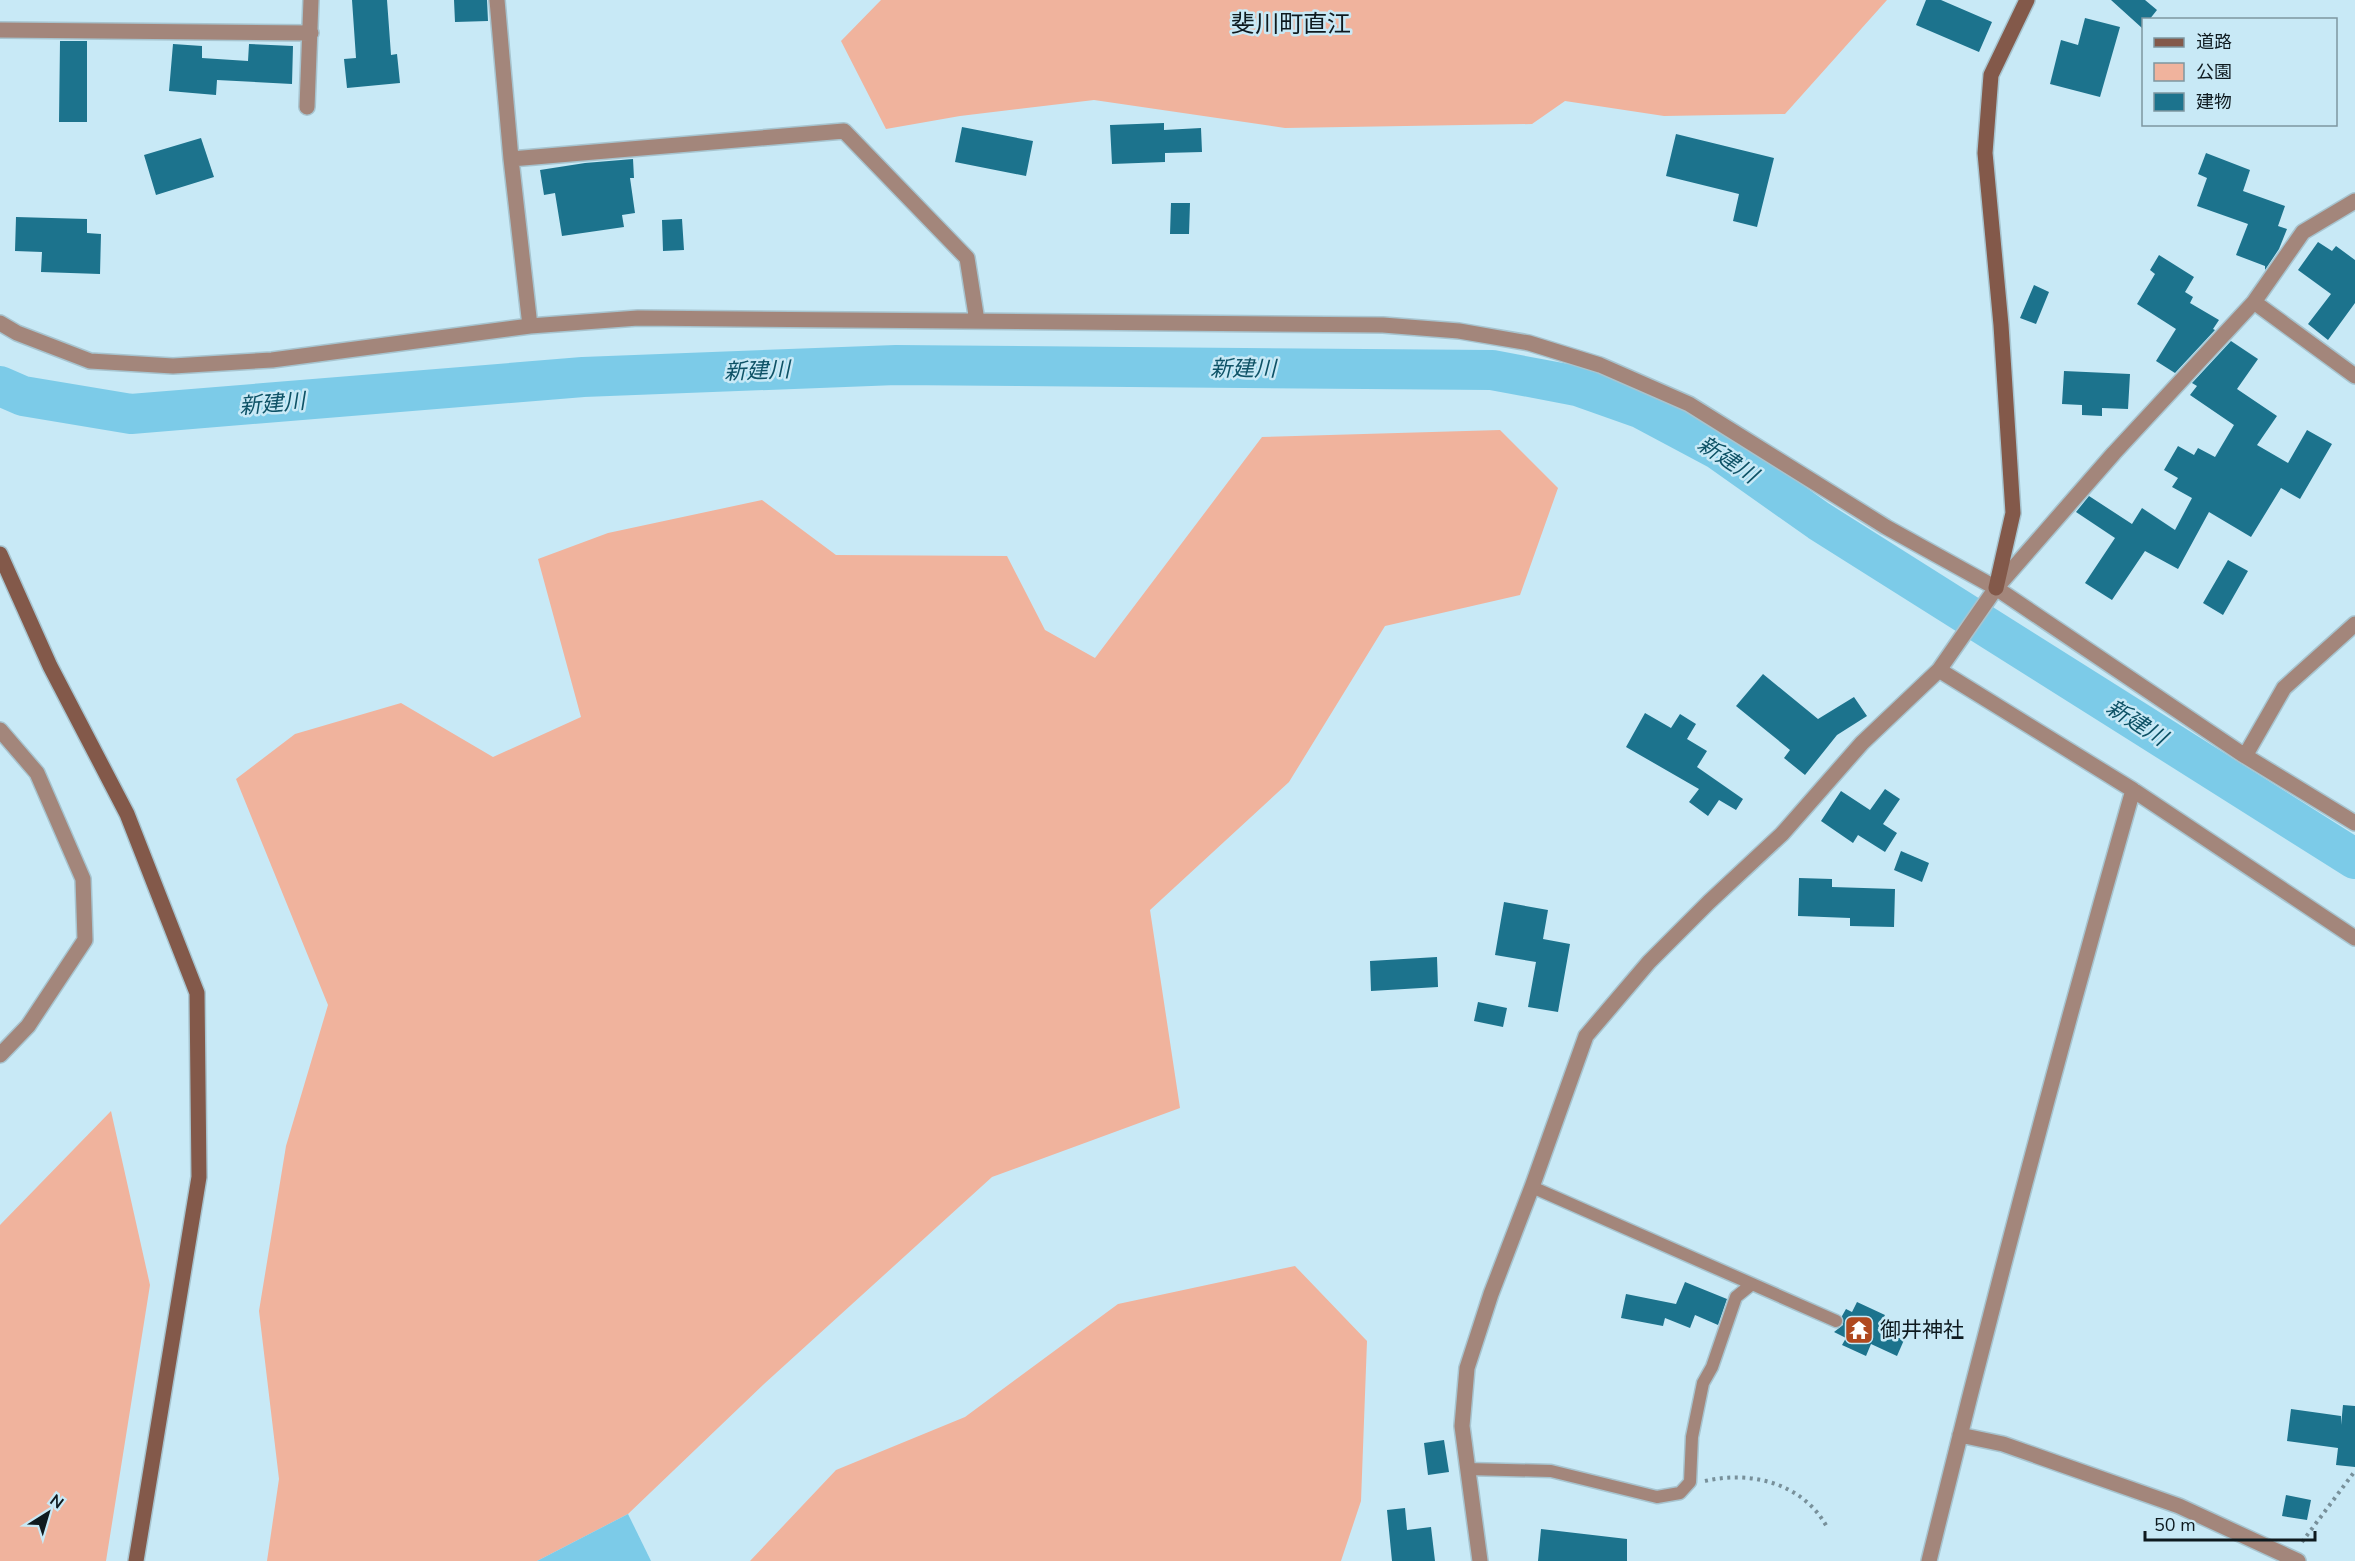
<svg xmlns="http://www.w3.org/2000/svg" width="2355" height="1561" font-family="'Nunito Sans','Noto Sans JP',sans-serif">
	<rect width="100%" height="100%" fill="#c8e9f6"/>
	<path fill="#f0b39d" d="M881,0h1006l-102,114 -121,2 -99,-15 -33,23 -247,4 -191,-28 -134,16 -74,13 -45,-88z
		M1500,430l58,58 -38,107 -135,31 -96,156 -139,128 30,198 -188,69 -228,207 -136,130 -91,47h-270l12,-82 -20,-168 27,-165 42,-141 -92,-226 59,-45 106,-31 92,54 88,-40 -43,-158 70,-26 154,-33 74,55 171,1 38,74 50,28 167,-221z
		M111,1111l39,174 -44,276h-106v-336z
		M1295,1266l72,75 -6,160 -20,60h-591l86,-91 129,-53 153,-113z"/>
	<path fill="#7ccbe8" d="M628,1514l23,47h-114z"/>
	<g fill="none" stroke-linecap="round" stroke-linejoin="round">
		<path stroke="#7ccbe8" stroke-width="40" d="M0,386l23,10 108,18 452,-37 313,-12 596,5 85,16 65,23 75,40 102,72 536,338"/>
	</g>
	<path fill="#1c738d" d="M352,0h35l4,55 6,-1 3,29 -53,5 -3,-29 12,-1z
		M454,0h33l1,21 -33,1z
		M1926,0h15l51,22 -13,30 -63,-27z
		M2111,0h34l12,10 -8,10h-5l-2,8z
		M2085,18l35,9 -20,70 -50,-13 11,-44 17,5z
		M60,41h27v81h-28z
		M173,44l29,2v12l46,3 1,-17 44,2 -1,38 -75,-4 -1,15 -47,-4z
		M1164,123v7l37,-2 1,24 -37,1v9l-53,2 -2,-39z
		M962,127l71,14 -7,35 -71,-14z
		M1676,134l98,24 -17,69 -24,-6 6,-27 -73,-18z
		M201,138l13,39 -58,18 -12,-40z
		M2206,153l44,17 -7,21 42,15 -7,20 9,3 -8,20 -14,21v-4l-29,-11 12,-31 -51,-18 10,-28 -9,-4z
		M633,159l1,19h-4l5,35 -13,2 2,12 -62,9 -7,-43 -11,2 -4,-25 45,-7z
		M1171,203h19l-1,31h-19z
		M16,217l71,2v14l14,1 -1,40 -59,-2 1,-20 -27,-1z
		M682,219l2,31 -21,1 -1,-31z
		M2318,242l14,9 4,-5 19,14v43l-27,37 -20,-16 23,-30 -33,-24z
		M2159,255l35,22 -9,15 8,5 -3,6 29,17 -6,9 2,1 -40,43 -19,-12 20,-32 -39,-25 18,-30 -5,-4z
		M2034,285l15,7 -13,32 -16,-6z
		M2231,341l27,18 -21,30 40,27 -20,29 31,18 19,-33 25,14 -32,55 -19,-11 -30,49 -42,-25 -31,57 -33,-18 -33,49 -27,-17 30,-45 -39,-26 13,-16 43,28 10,-16 33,22 17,-32 -20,-11 6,-9 -14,-8 14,-24 16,9 4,-7 17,9 19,-32 -44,-30 7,-9 -5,-3z
		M2064,371l66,3 -2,35 -26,-1v8l-20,-1v-10l-20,-1z
		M2228,560l20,11 -25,44 -20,-12z
		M1763,674l55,45 36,-22 13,19 -30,19 -32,40 -21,-17 6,-8 -54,-44z
		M1645,713l26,15 9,-14 16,10 -9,15 20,12 -10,16 46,32 -7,11 -17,-10 -11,16 -19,-14 10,-13 -73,-42z
		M1885,789l15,10 -17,25 14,9 -12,19 -27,-17 -5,8 -32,-22 20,-30 29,19z
		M1901,851l28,12 -7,19 -28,-12z
		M1799,878l33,1v8l63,2 -1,38 -44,-1v-8l-52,-2z
		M1504,902l44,8 -5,29 27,5 -12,68 -30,-5 8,-45 -41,-7z
		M1437,957l1,30 -67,4 -1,-30z
		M1478,1002l29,6 -4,19 -29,-6z
		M1685,1282l42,17 -9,26 -23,-10 -5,13 -25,-10 -2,8 -42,-8 5,-24 50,10z
		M1857,1302l28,13 -7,13 26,12 -7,16 -26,-12 -5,12 -24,-11 4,-7 -12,-6 9,-7 -1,-9 4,-7 6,3z
		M2343,1405l12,1v61l-19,-2 2,-17 -51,-7 4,-32 50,7v9z
		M1444,1440l5,32 -21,3 -4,-32z
		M2286,1495l25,5 -4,20 -25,-4z
		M1405,1508l2,22 24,-3 4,34h-43l-5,-51z
		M1541,1529l86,10v22h-89z"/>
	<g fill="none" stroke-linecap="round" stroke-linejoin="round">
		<g stroke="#a7c4cf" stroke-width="15">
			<path id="lane" d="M1532,1187l304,134
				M1467,1469l84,2 106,26 23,-4 10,-11 2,-45 11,-54 9,-16 24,-70 16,-13"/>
		</g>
		<g stroke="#a7c4cf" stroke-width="18">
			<path id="street" d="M497,0l14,159 19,167
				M0,30l311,3
				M307,107l4,-107
				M511,159l333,-28 123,127 10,63
				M2254,302l101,74
				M0,323l17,10 73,28 83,5 99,-6 258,-34 108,-8 745,7 76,6 70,12 71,22 89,39 197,123 110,61 246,166 113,69
				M1939,670l194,120 222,148
				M0,730l37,43 46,106 2,61 -57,86 -28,29
				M2245,756l39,-68 71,-64
				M1960,1435l43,9 176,62 119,55
				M1480,1561l-18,-135 5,-58 24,-74 41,-107 54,-151 63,-74 60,-60 73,-68 80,-91 77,-73 57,-82 118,-135 140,-151 49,-70 52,-31
				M1929,1561c63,-258 131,-515 204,-771"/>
		</g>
		<g stroke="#a7c4cf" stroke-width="18">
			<path id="secondary" d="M0,554l50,112 77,148 70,179 2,184 -63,384
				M1996,588l17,-75 -12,-188 -16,-172 6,-78 36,-75"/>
		</g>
		<path stroke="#78909a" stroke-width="4" stroke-dasharray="3 4.5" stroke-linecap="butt" d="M1705,1481c47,-11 100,3 123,48
			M2302,1542l53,-71"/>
		<use href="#lane" stroke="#a3867b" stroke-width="12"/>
		<use href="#street" stroke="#a3867b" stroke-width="15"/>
		<use href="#secondary" stroke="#83594a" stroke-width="15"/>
	</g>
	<defs>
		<g id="temple-square" transform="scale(1.5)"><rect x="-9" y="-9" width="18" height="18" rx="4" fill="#af491f" stroke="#c8e9f6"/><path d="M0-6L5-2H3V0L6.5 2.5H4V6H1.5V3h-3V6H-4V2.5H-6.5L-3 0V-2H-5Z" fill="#fff"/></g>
	</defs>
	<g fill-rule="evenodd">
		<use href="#temple-square" x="1859" y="1330"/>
	</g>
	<g text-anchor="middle" stroke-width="5" stroke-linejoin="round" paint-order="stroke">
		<g font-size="21" fill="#0e1a1f" stroke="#c8e9f6" text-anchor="start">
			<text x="1880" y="1337">御井神社</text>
		</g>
		<g font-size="22" font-style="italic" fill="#0e5266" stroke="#c8e9f6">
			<text x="1243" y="376">新建川</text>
			<text transform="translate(757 370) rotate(-2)" y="8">新建川</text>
			<text transform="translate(272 403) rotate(-5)" y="8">新建川</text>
			<text transform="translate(1728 459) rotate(33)" y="8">新建川</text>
			<text transform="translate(2137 722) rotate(32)" y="8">新建川</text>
		</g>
		<g font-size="24" fill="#0e1a1f" stroke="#c8e9f6">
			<text x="1291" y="32">斐川町直江</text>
		</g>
	</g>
	<rect x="2142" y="18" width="195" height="108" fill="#c8e9f6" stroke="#7e96a0" stroke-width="1.5"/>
	<rect x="2154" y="38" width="30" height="9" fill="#83594a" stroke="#7e96a0" stroke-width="1.5"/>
	<text x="2196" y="48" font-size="18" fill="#0e1a1f">道路</text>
	<rect x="2154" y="63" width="30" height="18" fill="#f0b39d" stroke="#7e96a0" stroke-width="1.5"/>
	<text x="2196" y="78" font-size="18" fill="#0e1a1f">公園</text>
	<rect x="2154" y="93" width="30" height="18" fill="#1c738d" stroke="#7e96a0" stroke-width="1.5"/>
	<text x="2196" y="108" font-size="18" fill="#0e1a1f">建物</text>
	<g transform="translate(48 1513) rotate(37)" stroke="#c8e9f6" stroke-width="4.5" paint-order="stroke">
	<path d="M0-4.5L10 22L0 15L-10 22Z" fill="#0e1a1f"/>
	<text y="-9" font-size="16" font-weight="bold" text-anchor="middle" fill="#0e1a1f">N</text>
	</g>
	<path d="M2145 1531v9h170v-9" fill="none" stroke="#0e1a1f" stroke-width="3"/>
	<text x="2154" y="1531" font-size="18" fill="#0e1a1f" stroke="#c8e9f6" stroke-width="4.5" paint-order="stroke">50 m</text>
</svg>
